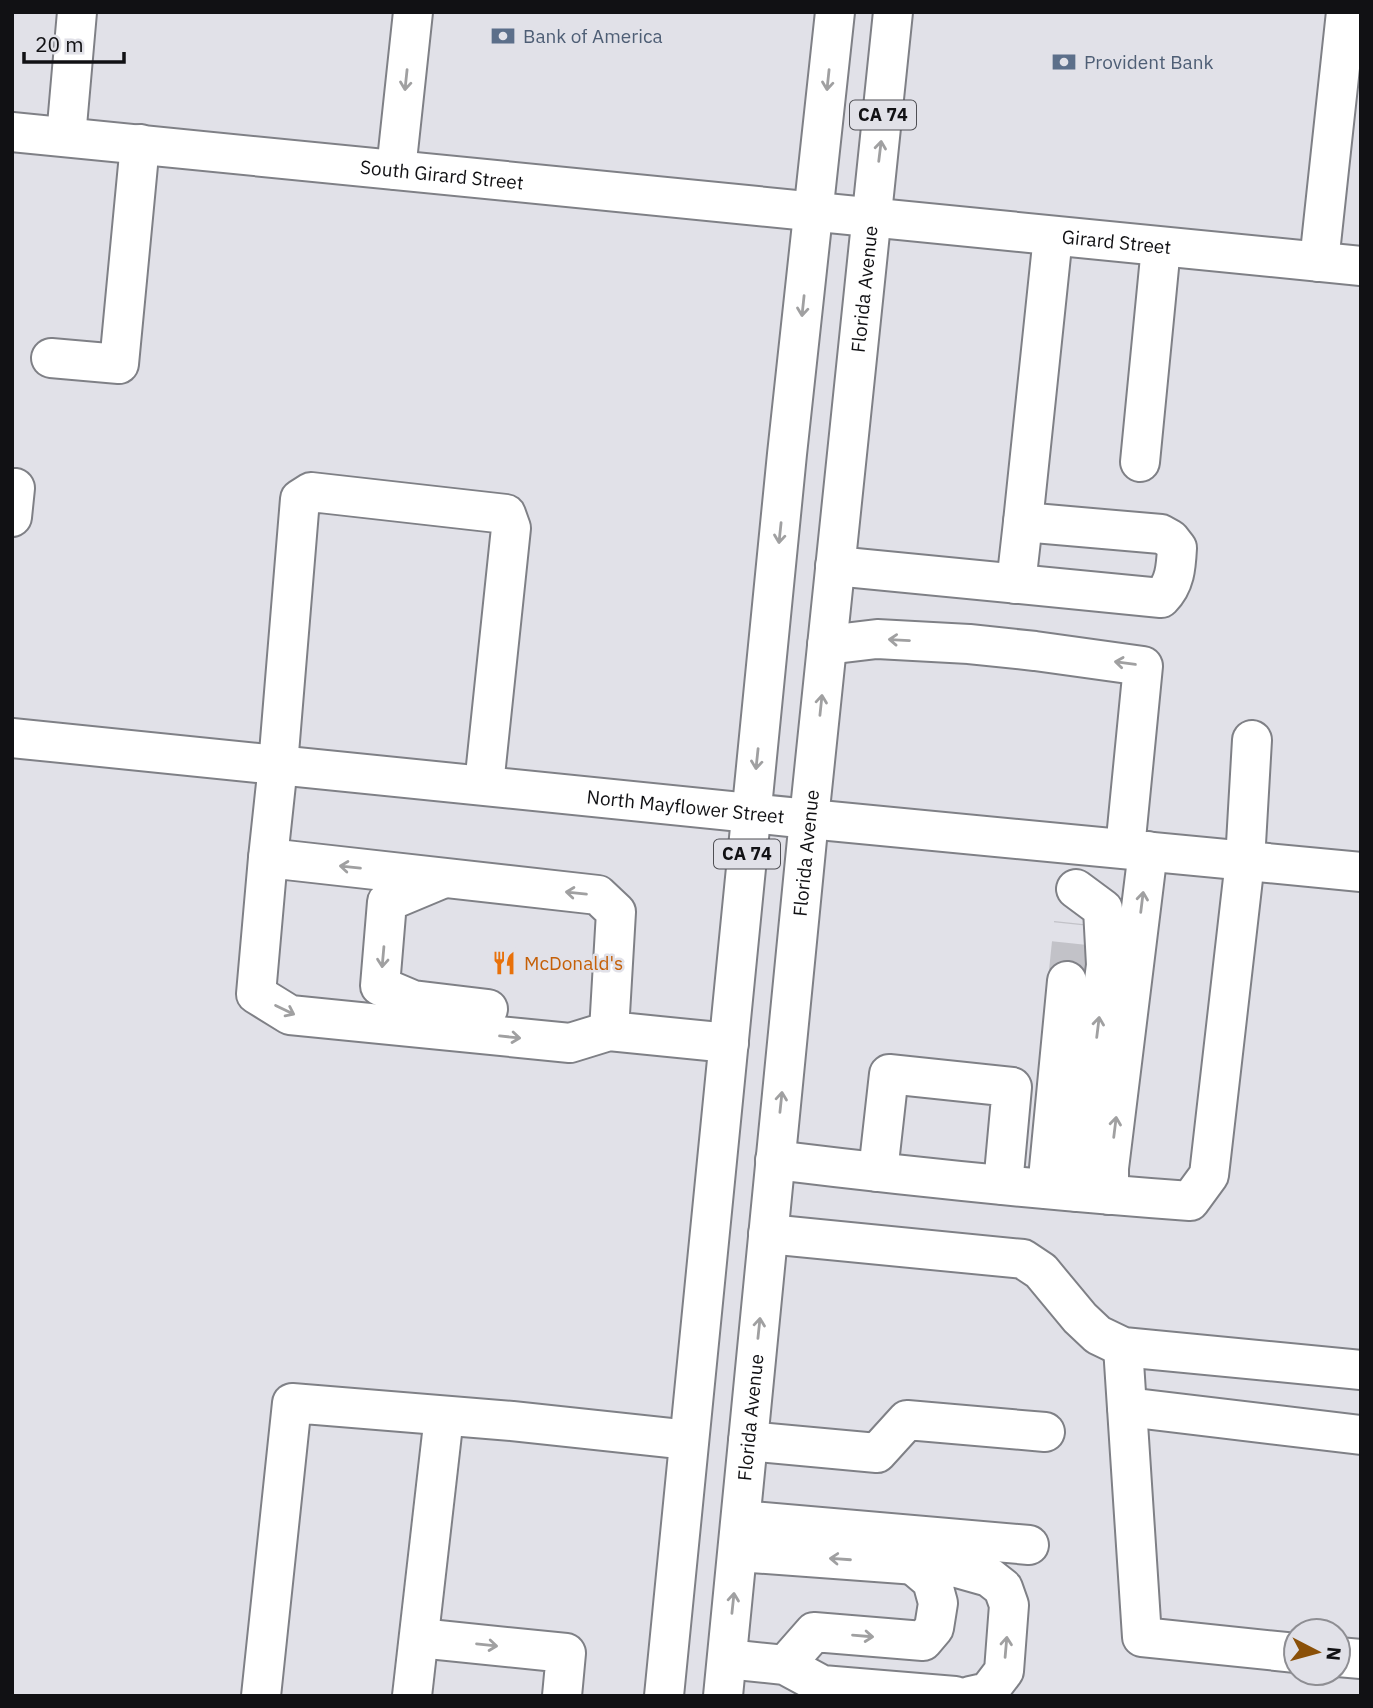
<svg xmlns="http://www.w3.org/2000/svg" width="1373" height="1708" font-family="'IBM Plex Sans',sans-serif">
	<rect width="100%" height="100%" fill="#e1e1e8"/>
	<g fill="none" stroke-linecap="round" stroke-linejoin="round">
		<path stroke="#c2c2c8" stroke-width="38" stroke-dasharray="38 19" stroke-linecap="butt" d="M1067,981l6,-58"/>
		<g stroke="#7f8086" stroke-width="42">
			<g id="minor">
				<path id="s1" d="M12,132l1349,134"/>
				<path d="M66,137l11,-125"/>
				<path d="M396,170l17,-158"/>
				<path d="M1319,262l27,-250"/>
				<path d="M51,358l68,6 21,-220"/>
				<path d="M1140,462l21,-215"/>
				<path d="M12,517l3,-29"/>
				<path d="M835,566l326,32c14,-14 15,-31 16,-50l-7,-9 -9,-5 -138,-12 30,-286"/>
				<path d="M1016,584l7,-62"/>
				<path d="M827,645l50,-6 92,5 66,7 108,15 -18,183"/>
				<path id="s2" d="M12,738l797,81 552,53"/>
				<path d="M268,858l10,-93 22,-266 11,-7 195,22 5,14 -27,257"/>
				<path d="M442,879l-55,23 -7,84 33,14 75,9"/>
				<path d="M1076,889l27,20 3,56 -29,227"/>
				<path d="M609,1031l7,-119 -18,-17 -330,-37 -12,136 34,21 280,28 39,-12 120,12"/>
				<path d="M775,1160c138,17 277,31 415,41l19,-26 36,-314 7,-121"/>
				<path d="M878,1172l11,-98 123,13 -9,98"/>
				<path d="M1047,1189l20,-208"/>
				<path d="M1109,1195v-27l39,-317"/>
				<path d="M768,1234l255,25 18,12 39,47 18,17 25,12 238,23"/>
				<path d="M1123,1347l19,290 154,16"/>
				<path d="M1127,1407l234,28"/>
				<path d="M748,1441l129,12 30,-33 138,12"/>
				<path d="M741,1520l288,25"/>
				<path d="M738,1552l219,16 32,9 14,11 6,17 -5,66 -16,21 -18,4"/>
				<path d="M419,1638l147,15 -4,43"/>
				<path d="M1338,1657l23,2"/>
				<path d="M727,1659l58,6 37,20 133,11"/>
				<path d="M785,1665l29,-33 109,9 11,-13 4,-25 -6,-22 -20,-17"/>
				<path d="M261,1696l31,-293 220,18 177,19"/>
				<path d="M412,1696l32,-280"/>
			</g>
		</g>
		<g stroke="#7f8086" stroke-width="42">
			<g id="major">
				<path d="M664,1696l123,-1242 48,-442"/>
				<path id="s3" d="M723,1696l86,-877 84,-807"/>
			</g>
		</g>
		<use href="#minor" stroke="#fff" stroke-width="38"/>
		<use href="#major" stroke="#fff" stroke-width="38"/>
	</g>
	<defs><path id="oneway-shaft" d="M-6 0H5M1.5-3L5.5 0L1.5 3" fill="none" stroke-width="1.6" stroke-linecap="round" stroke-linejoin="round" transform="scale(1.75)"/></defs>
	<g stroke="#a0a0a1">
		<use href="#oneway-shaft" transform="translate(406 80) rotate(96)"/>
		<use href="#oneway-shaft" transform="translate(828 80) rotate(96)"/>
		<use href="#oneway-shaft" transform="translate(880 151) rotate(-83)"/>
		<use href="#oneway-shaft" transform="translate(803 306) rotate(96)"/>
		<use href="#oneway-shaft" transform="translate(780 533) rotate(96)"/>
		<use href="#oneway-shaft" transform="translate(899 640) rotate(-177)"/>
		<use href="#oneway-shaft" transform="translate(1125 663) rotate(-172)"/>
		<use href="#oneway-shaft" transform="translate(821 705) rotate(-84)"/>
		<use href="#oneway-shaft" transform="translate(757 759) rotate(96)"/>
		<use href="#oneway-shaft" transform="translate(350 867) rotate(-174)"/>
		<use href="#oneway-shaft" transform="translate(576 893) rotate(-174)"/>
		<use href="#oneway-shaft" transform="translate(1142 902) rotate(-83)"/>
		<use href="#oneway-shaft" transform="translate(383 957) rotate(95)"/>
		<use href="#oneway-shaft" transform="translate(285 1010) rotate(26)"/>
		<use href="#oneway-shaft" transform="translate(1098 1027) rotate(-83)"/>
		<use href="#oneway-shaft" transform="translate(510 1037) rotate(6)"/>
		<use href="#oneway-shaft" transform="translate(781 1102) rotate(-84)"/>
		<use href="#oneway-shaft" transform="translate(1115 1127) rotate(-83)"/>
		<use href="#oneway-shaft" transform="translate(759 1328) rotate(-84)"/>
		<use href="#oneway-shaft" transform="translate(840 1559) rotate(-176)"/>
		<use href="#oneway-shaft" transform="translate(733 1603) rotate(-84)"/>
		<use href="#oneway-shaft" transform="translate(863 1636) rotate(5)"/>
		<use href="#oneway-shaft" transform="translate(487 1645) rotate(6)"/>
		<use href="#oneway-shaft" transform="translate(1006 1647) rotate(-85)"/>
	</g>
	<defs>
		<g id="bank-bare" transform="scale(1.89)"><path d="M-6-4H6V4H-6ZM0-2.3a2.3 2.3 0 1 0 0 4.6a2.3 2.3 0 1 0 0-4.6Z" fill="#5c6f8a" stroke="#e1e1e8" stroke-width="2.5" paint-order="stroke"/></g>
		<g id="restaurant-bare" transform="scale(1.89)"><path d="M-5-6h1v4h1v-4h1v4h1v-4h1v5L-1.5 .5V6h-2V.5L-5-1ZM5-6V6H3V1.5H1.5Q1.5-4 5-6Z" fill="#e8710a" stroke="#e1e1e8" stroke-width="2.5" paint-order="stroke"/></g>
	</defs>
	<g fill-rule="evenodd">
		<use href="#bank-bare" x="503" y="36"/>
		<use href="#bank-bare" x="1064" y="62"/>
		<use href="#restaurant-bare" x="504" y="963"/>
	</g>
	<g text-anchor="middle" stroke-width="5" stroke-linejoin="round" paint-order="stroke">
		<g fill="#e1e1e8" stroke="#4f4f54" stroke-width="2">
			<rect x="850" y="100.5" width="66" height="29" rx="5"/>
			<rect x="714" y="839.5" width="66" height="29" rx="5"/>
		</g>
		<g font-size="18" font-weight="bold" fill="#111114">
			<text x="883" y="121">CA 74</text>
			<text x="747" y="860">CA 74</text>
		</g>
		<g font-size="19" fill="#4e5e75" stroke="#e1e1e8" text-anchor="start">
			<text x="523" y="43">Bank of America</text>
			<text x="1084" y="69">Provident Bank</text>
		</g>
		<g font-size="19" fill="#111114" stroke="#e1e1e8">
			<text dy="7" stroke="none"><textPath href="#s1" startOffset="432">South Girard Street</textPath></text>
			<text dy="7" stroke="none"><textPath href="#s1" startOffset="1110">Girard Street</textPath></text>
			<text dy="7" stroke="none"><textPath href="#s3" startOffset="1414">Florida Avenue</textPath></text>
			<text dy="7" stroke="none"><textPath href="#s2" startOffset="677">North Mayflower Street</textPath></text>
			<text dy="7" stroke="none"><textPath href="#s3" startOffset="847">Florida Avenue</textPath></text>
			<text dy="7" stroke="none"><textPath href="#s3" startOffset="280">Florida Avenue</textPath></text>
		</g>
		<g font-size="19" fill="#c56008" stroke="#e1e1e8" text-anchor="start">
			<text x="524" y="970">McDonald's</text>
		</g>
	</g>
	<rect width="1373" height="1708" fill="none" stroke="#111114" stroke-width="28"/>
	<g transform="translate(1317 1652) rotate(96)"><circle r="33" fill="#e1e1e8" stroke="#8e8e93" stroke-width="2"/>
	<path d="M0-5L12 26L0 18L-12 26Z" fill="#8a5008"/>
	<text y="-10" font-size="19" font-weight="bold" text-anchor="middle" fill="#111114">N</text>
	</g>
	<path d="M24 52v10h100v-10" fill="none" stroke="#111114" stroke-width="3.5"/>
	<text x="35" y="52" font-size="21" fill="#111114" stroke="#e1e1e8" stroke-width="5" paint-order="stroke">20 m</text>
</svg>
